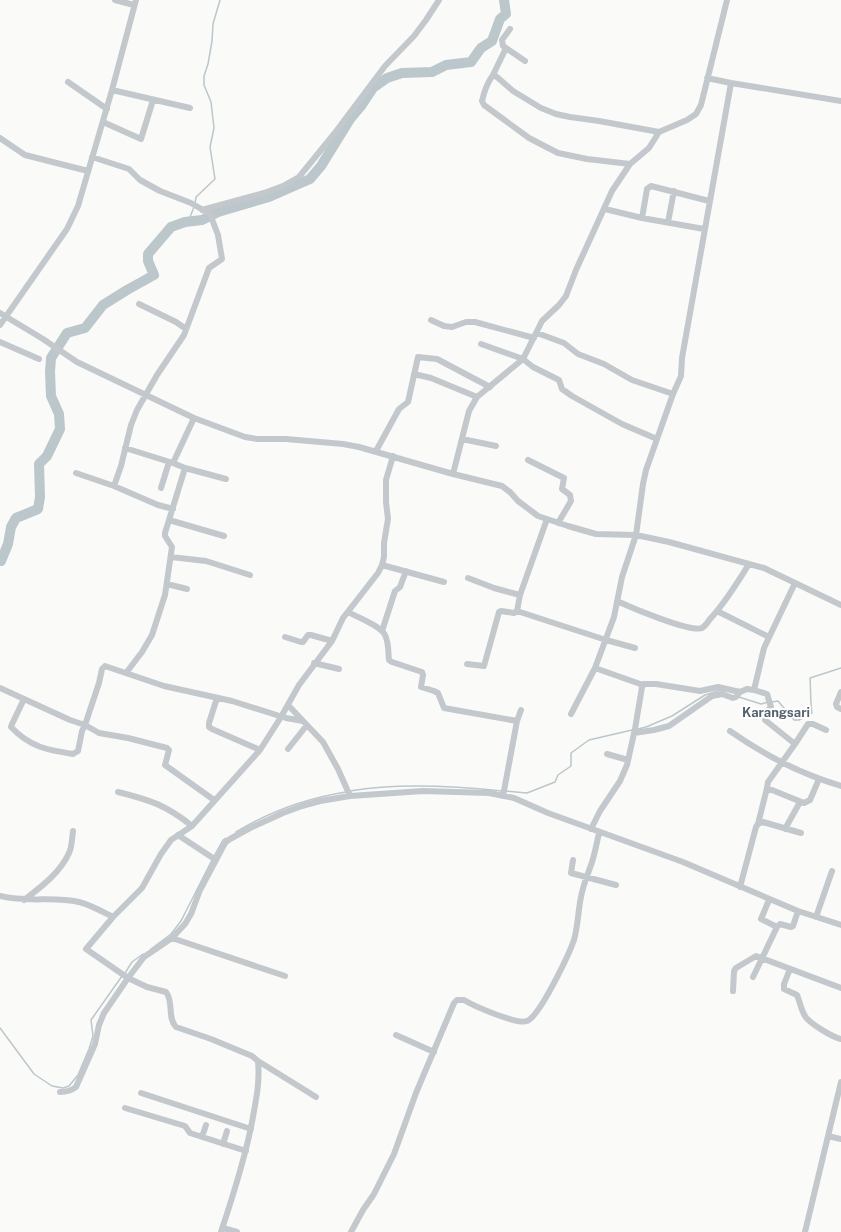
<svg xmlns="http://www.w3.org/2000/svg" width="841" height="1232" font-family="'Public Sans',sans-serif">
	<rect width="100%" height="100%" fill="#fafaf8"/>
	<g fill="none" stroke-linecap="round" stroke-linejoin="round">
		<path stroke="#bbc7cb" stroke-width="1.5" d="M195,204l1,-7 19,-18 -5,-32 4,-19 -3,-26 -7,-17v-9l4,-12 4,-23 1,-17 7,-24
			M188,222l6,-15
			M739,697l22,7 7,-2
			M772,702l6,-1 16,19h5l13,-7c-2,-12 -1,-23 -2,-35l31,-10
			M638,729l8,-2 26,-11 33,-21 16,-5
			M350,791c47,-8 104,-5 152,0
			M506,791l21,2 28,-11 3,-7 13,-9v-13l18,-13 43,-10
			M236,832c33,-20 72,-34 110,-40
			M214,856l9,-16 3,-2
			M151,949l20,-15 10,-13 31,-61
			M125,973l7,-11 11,-8
			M0,1028l34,46 18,12 11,2 6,-2 9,-11 11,-26 4,-13 -2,-16 31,-44"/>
		<path stroke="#bbc7cb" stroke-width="10" d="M0,561h1l7,-17 3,-17 5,-9 22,-9 2,-12 -1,-33 8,-8 13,-27 -1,-15 -8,-18 -1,-24 1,-14 16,-25 18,-5 18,-23 24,-15 27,-15 -6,-14v-7l23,-27 14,-5 17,-2 16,-8 51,-15 41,-18 11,-13 29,-47 11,-13 12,-18 14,-10 15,-5 30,-1 14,-7 25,-3 10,-14 11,-7 8,-22 6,-5 -2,-14"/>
		<path stroke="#c3c8cc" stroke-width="6" d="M115,0l19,5
			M510,29l-8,11 1,6 3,2 -13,27 4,2 16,14 28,17 15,6 14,3 29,4 60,11
			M506,48l19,13
			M493,75c-6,8 -9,17 -11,26l2,4 45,33 29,15 29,6 43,5
			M707,78l24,5 110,18
			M68,82l39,27
			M112,90l78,18
			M103,122l38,17 12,-39
			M0,138l25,17 63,16
			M92,157l37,12 11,11 20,11 31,12 19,11 8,21 4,24 -13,9 -25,67 -27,40 -20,35 -6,15 -10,41 -7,20
			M605,209l37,9 62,11
			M202,210l62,-17 19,-7 16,-9 35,-43 51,-68 29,-30 12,-16 13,-20
			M642,218l5,-29 4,-3 58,15
			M668,222l6,-31
			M139,304l37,18 10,7
			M0,313l43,26 34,23 117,56 51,19 12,2h29l57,5 16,3 94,27 49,12 8,6 8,9 20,15 30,10 28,8 40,1 33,7 95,26 77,37
			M431,320l13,6 8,1 14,-5h9l59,16
			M0,325l67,-96 11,-23 34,-116 24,-90
			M537,333l27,10 14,11 26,10 28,16 41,14
			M0,342l39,17
			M481,344l42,15 10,8 26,13 3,9 10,7 50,28 35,15
			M414,374l17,4 46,19
			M462,439l34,7
			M125,448l48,15 12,5 -20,65v3l7,11 -7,48 -13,40 -10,17 -16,21
			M376,451l23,-42 9,-7 10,-45 19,2 53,28
			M528,460l36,18 -2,11 8,6 1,6 -13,22
			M173,463l21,-45
			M185,468l41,11
			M76,473l38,13 44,19 15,4
			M453,474l16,-63 8,-14 46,-38 19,-38 17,-16 7,-9 10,-26 36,-79 18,-27 19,-16 10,-16 28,-12 9,-6 5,-9 26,-105
			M161,488l8,-26
			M547,519l-27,76 -3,16 89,29 29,8
			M169,520l55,16
			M171,557l35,4 44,14
			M382,565l62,17
			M468,578l26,10 26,7
			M167,584l20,5
			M617,601c13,6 74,32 85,27 3,-2 6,-6 8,-9 16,-17 27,-36 39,-55
			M717,611l52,26
			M348,612c9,5 33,14 37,23 4,8 3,17 4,25l3,2 30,10 1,3 -2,12 13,4 4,2 6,15 73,13
			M382,631l13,-40 5,-4 6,-16
			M285,637l16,5h2l5,-7h3l21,6
			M314,663l25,6
			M467,664l17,2 15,-54 2,-1 13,2 3,-2
			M595,668l48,17
			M0,688l70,32 15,5 14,8 29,5 39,10 2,2 -4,15 49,35
			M754,690l10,-42 31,-65
			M841,692l-5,12 1,3 4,2
			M217,698l-8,25v4l3,2 48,21
			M24,699l-12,25 -1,3c19,20 36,23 62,27l5,-3 4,-20 3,-6 14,-42 3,-14 3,-3 59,20 68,15 54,17 17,3
			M288,705l35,37 15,27 12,27
			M571,714l24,-46 19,-51 8,-40 14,-42 7,-51 3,-14 27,-76 8,-18 1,-18 49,-275
			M730,731c36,25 69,42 111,55
			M634,733l20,-3 15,-4 43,-30 10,-2 11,4 3,-1 4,-5
			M795,744l-27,38 -1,6 37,15 6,-3 9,-21
			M288,749l19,-24
			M607,754l21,6
			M118,792c32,8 48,13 74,34
			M503,796l14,-75 4,-11
			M758,824l9,-36
			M591,829l9,-18 20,-30 7,-16 8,-36 7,-42 2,-3h12l44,7 18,-4 22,5 7,-3 7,1 13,4 4,13 -6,7v6l30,24 13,-20h5l13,6
			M785,829l15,-27
			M178,835l38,25
			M573,860l-2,13 45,12
			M740,887l16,-60 2,-3 5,-2 38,11
			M0,896c27,7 53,0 79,6 12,3 24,10 34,15
			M24,900c17,-13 36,-27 45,-47 3,-6 3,-15 4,-22
			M769,900l-8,19 16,8
			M816,917l16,-46
			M172,938l113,38
			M790,969l-6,15v5l13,6c3,7 4,15 8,21 4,7 27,21 36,23
			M753,977l24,-50 3,-3 11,3 2,-1 5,-15
			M733,991l1,-20 2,-3 20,-12 85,32
			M396,1035l38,17
			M258,1061l58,36
			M60,1092c6,0 11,-1 16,-5l19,-43 4,-19 5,-12 24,-35 16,-21 28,-19 13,-14 6,-10 9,-24 25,-47 5,-4 20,-11 33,-15 19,-7 18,-5 30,-5 73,-5 66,2 25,5 34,15 135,49 115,49 43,14
			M141,1093l110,36
			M125,1108l60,18 5,7 56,18
			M828,1136l13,3
			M202,1137l4,-12
			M223,1144l4,-13
			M223,1228l14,4
			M221,1232c12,-36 24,-73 31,-110 4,-22 8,-39 6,-61l-6,-5 -41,-17 -35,-12c-9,-9 -2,-25 -10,-35l-19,-5 -19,-9 -42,-29 27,-32 29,-29 19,-34 10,-14 21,-14 68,-76 21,-33 18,-32 33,-44 11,-23 35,-45 4,-8 2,-8v-14l4,-24 -2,-17v-22l7,-24
			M351,1232l12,-22 11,-16 20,-40 22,-61 38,-90 3,-3h7c10,6 53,25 63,21 13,-5 42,-67 47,-81 4,-14 4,-29 7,-43 2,-12 7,-23 11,-35 3,-9 5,-20 7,-29
			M805,1232l36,-150"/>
	</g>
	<g text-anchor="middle" stroke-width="4" stroke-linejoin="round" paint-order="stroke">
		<g font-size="13" font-weight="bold" fill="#57646e" stroke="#fff">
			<text x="776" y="717">Karangsari</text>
		</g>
	</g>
</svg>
